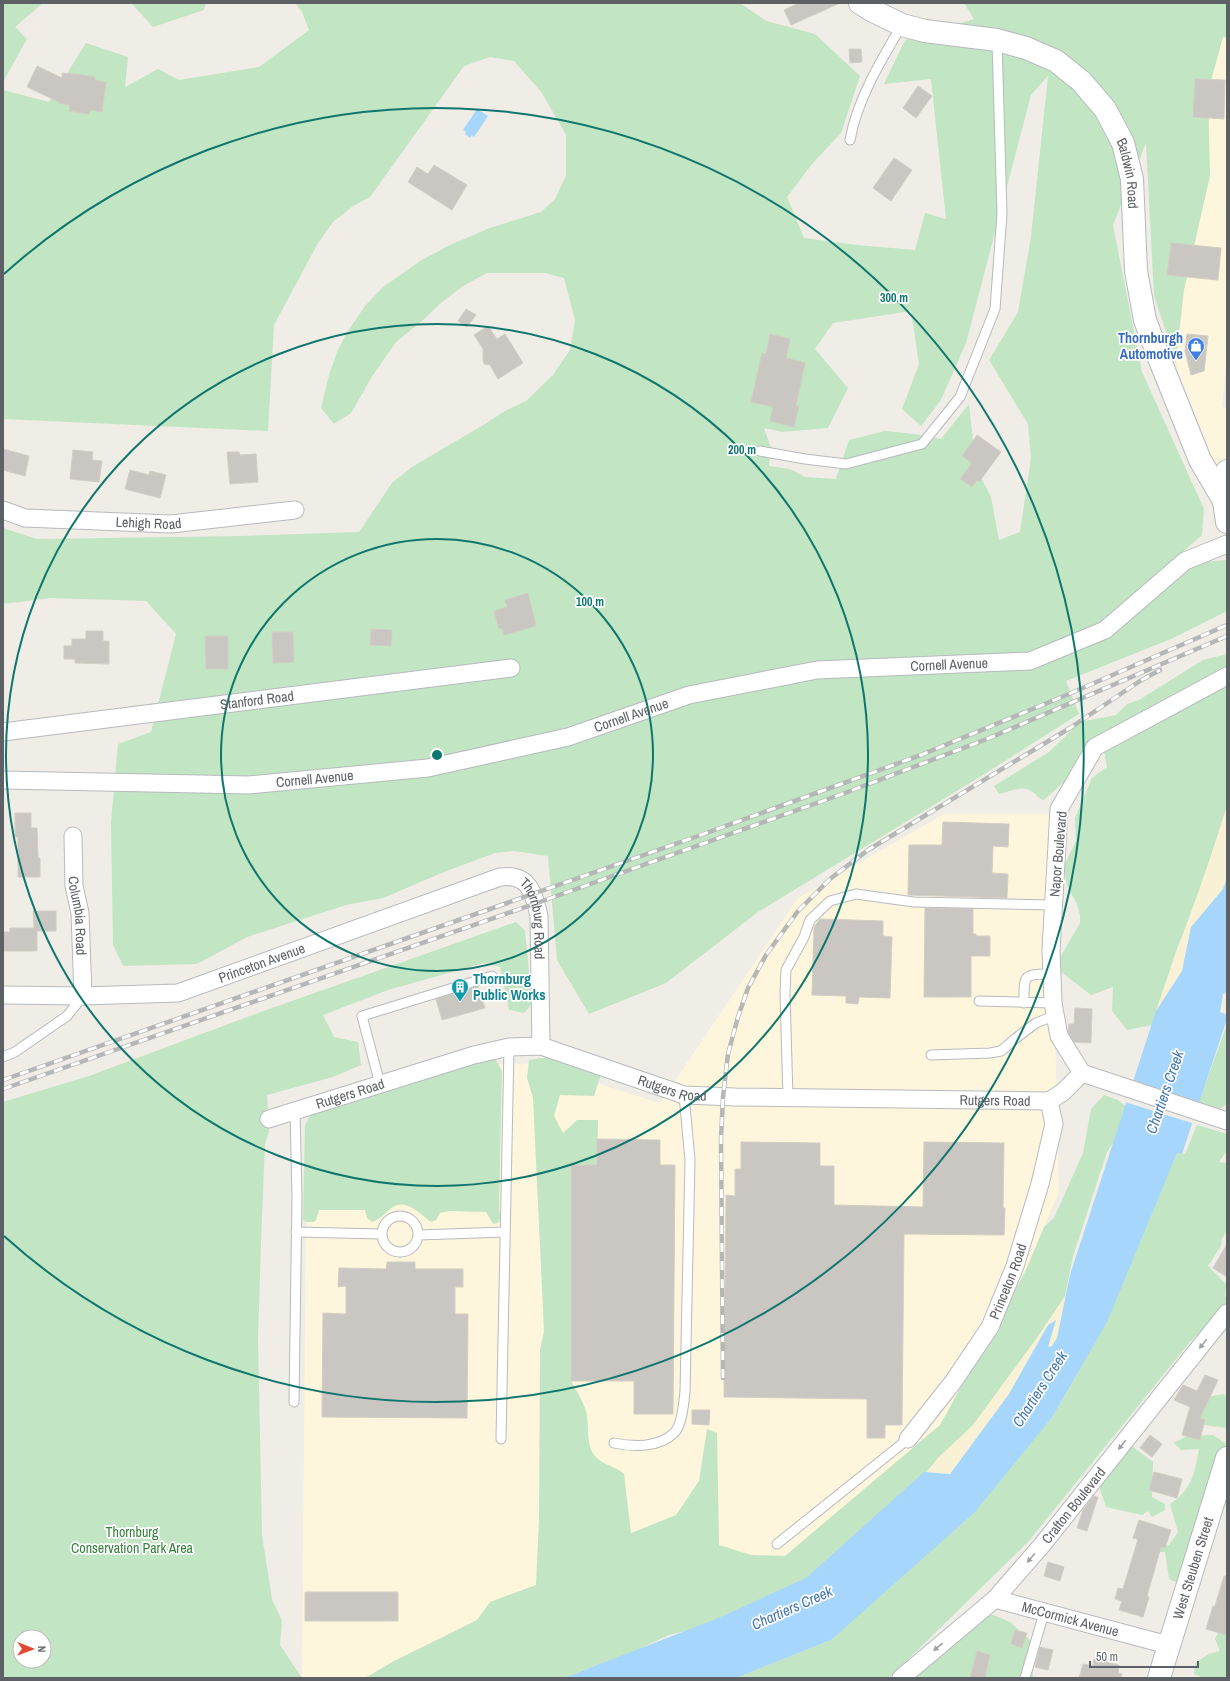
<svg xmlns="http://www.w3.org/2000/svg" width="1230" height="1681" font-family="'Archivo Narrow',sans-serif">
	<rect width="100%" height="100%" fill="#efede5"/>
	<path fill="#fdf6dc" d="M1188,24h39v334l-5,49 5,1v89l-50,-129 -14,-77z
		M944,814h106l9,378 -34,80 -85,153 -155,131 -48,-2 -347,124h-88l4,-475 188,-139h42l124,39 138,-205z"/>
	<path fill="#c2e5c3" fill-rule="evenodd" d="M3,3h40l-28,24 12,12 -24,43z
		M131,3h75l-2,7 -51,17z
		M295,3h445l26,18 49,13 45,42 -19,57 -29,31 -25,33 17,41 53,7 58,5 10,-37 21,6 -15,-140 -47,5 21,-44 69,-21 -10,-16h263v35l-4,-1 -15,55 2,84 -26,114 -8,71 -22,-65 -8,-153 -33,82 29,147 62,137 -2,26 -33,29 58,-4v51l-56,28 -105,42 13,33 -101,64 -220,134 -92,71 -77,31 -32,-54 -9,-104 -34,-5 -19,2 -51,19 -61,26 -37,7 -99,32 -50,27 -74,2 -10,-21 -2,-123 7,-78 33,-12 25,-98 -30,-33 -95,-3 -48,6v-76l34,11 204,-3 118,-4 33,-49 20,-16 73,-43 20,-13 21,-10 27,-26 17,-25 5,-30 -11,-42 -19,-5h-58l-24,13 -21,16 -19,18 -27,22 -23,33 -22,38 -17,11 -13,-16 8,-33 8,-23 9,-18 19,-28 17,-18 38,-27 30,-16 40,-17 51,-16 14,-13 11,-23v-41l-24,-42 -28,-32 -24,-4 -26,9 -94,131 -17,9 -20,16 -15,21 -44,82 -6,106 -265,-12v-329l46,12 37,-59 42,14 -3,30 33,-18 21,11 80,-13 50,-37 -7,-18zM1048,76l-17,161 -13,75 -29,48 39,64 3,34 -11,74 -21,8 -8,-43 -15,-29 -7,-64 -28,35 -27,-5 -29,-3 -36,9 -13,39 -31,-2 -15,-8 -21,-3 2,-18 -7,-20 18,4 46,-4 20,-40 -33,-39 18,-26 78,-12 8,53 -17,45 19,17 20,-26 25,-57 65,-248z
		M1227,654v152l-32,99 -18,43 -25,77 -25,5 -15,-19 1,-24 -22,8 -31,-24 -2,-10 22,-38v-8l-3,-11 -10,-18 -2,-12v-10l11,-23 -1,-23 17,-40 15,-11 -3,-16 -14,-7 -9,8 -16,29 -21,19c-9,-3 -6,-6 -13,-9 -9,-6 -23,1 -32,3l-5,-8 55,-34 31,-30 36,-7 11,-11 12,-4 64,-40z
		M516,922l9,9 7,73 -8,9 -15,-3 -9,-43 -16,-4 -96,27 -65,25 11,22 24,5 3,23 -28,12 -66,18 2,36 -4,13 -4,97 -3,97 4,197 10,64 10,22 -2,24 22,33h-299v-576l86,-26 169,-63zM20,1637h24v24h-24z
		M1227,1024v80l-7,5 -21,-7z
		M491,1057l5,3 6,11 -3,139 2,7 -3,6 -5,1 -7,-12 -37,-1 -9,2 -4,7 -5,2c-10,-7 -24,-24 -38,-15 -9,6 -10,11 -21,15l-5,-4 -2,-8h-46l-3,10 -2,2h-8l-3,-2 2,-95 5,-9 11,-7z
		M549,1057l52,17 -7,22 -34,-1 -6,21 9,17 14,-13h21l-1,45h-26v216c5,9 12,20 15,30 4,15 -1,33 9,45 7,9 21,10 29,18l7,59 45,-18 23,-34 8,-52 10,4 2,112 32,10 34,1 155,-131 85,-153 19,-45 10,-9 29,-65 8,-44 13,-14 14,5 15,12 -26,40 -34,104 -8,40 -28,42 -64,87 -36,34 -25,31 -107,99 -94,36 -42,10 -24,11 -20,14 -36,8 -25,10h-199l29,-17 83,-41 13,-18 46,-17 3,-66 1,-169 4,-19 -11,-233 -6,-20 2,-18z
		M1197,1125l30,9v16l-8,12 8,1v67l-5,8 -1,8 -13,20 19,19 -2,9 2,10 -38,39 -161,199 -136,133 -4,3h-152l95,-38 222,-224 25,-43 99,-220 8,1z
		M1224,1394l3,5 -1,29 -22,-3 -9,-18 6,-9z
		M1213,1435l12,8 2,7 -45,135 -13,-6 -4,-27h-11l-1,-4 16,-3 9,-13 -8,-28c22,-14 25,-32 29,-55l-18,1 -7,-7 13,-7z
		M1129,1444l24,18 -1,35 13,7v6l-13,7 -4,-6 -6,4 -36,-8 -6,-18 2,-25z
		M986,1612l24,10 20,18 3,38h-118v-4z
		M1227,1614v64h-23l-10,-4 1,-11 14,-9 11,-3 -5,-12z"/>
	<path fill="#f9f1d5" d="M1227,806v72l-4,11 -31,38 -10,44 -26,40c23,-69 50,-135 71,-205z
		M1066,1295l-9,43 -5,8 -4,1 7,-27 -7,5 -39,69 -59,80 -23,-2 10,-13 36,-34 64,-87z"/>
	<path fill="#a7d6fc" d="M477,109l11,7 -14,21 -2,-2 -2,3 -5,-4 1,-2 -3,-2z
		M1227,878v114l-4,2 -3,18 7,3v4l-45,135 -5,-1 -70,169 -54,94 -78,96 -144,128 -95,38h-172l152,-59 90,-41 118,-106 26,2 59,-80 39,-69 8,-5 -8,27 4,-1 5,-8 13,-63 86,-264 26,-40 9,-44 32,-38z"/>
	<path fill="#efede5" d="M1132,1080l70,23 -7,21 -70,-22z"/>
	<path fill="#cac7c2" stroke="#d3cec3" d="M799,3h41l-49,22 -7,-15z
		M849,49h12l1,13 -12,1z
		M37,66l25,12v-5l22,2 11,2v3l11,2 -4,30 -12,-2 -1,4 -20,-3 1,-6 -11,-2v-1l-32,-15z
		M1195,79l30,1 -1,39 -31,-2z
		M918,86l14,10 -16,22 -13,-10z
		M894,158l18,12 -21,31 -18,-13z
		M434,165l33,20 -15,25 -44,-28 9,-15 11,7z
		M1171,243l50,5 -3,32 -51,-5z
		M466,309l10,6 -9,12 -9,-6z
		M488,326l9,13 8,-5 18,29 -25,16 -8,-14 -6,-1 -1,-5v-10l-9,-14z
		M770,334l20,5 -4,19 19,5 -9,43h3l-5,21 -24,-6 3,-14 -22,-5 11,-49 4,1z
		M1187,334l21,2 -4,35 -13,4 -6,-24z
		M977,435l24,17 -22,30 -2,-2 -5,7 -12,-8 12,-16 -10,-7z
		M3,449l26,7 -4,20 -22,-6z
		M73,450l20,2 -1,8 10,1 -3,21 -29,-3z
		M227,452h12l1,3 16,-1 2,28 -28,2z
		M130,470l19,5 1,-4 16,4 -6,23 -35,-9z
		M528,593l8,33 -32,9 -2,-7 -3,1 -5,-18 13,-4 -2,-7z
		M371,629l21,1 -1,16 -21,-1z
		M86,631h17v10h6v23l-34,-1v-4h-11v-13h8v-7h14z
		M272,632h21l1,30 -21,1z
		M205,636h23v33h-22z
		M15,813h16v15h6l1,30h2v19h-22v-40h-3z
		M943,822l66,2 -1,23 -15,-1 -1,27 16,1 -1,24 -99,-3 1,-50h33z
		M925,908l48,1v25h3v2h14v20h-19v41h-47z
		M33,911h23v20h-19v20h-34v-19h7v-4h24z
		M820,919l63,2v15l9,1 -2,61 -31,-1 -1,7 -12,-1v-7l-34,-1 2,-68z
		M478,986l7,22 -43,12 -6,-21z
		M1075,1008l17,1 -1,34 -17,-1 -6,-10 1,-8h5z
		M597,1139l63,1v25h15l-2,249h-39v-33h-63v-216h26z
		M741,1142l79,1v23h14v39l89,2 1,-65 80,1 -1,65h2l-1,27 -100,-1 -2,191h-17v13h-18v-39l-143,-2 2,-202 9,1v-27h6z
		M1227,1244v33l-14,-9z
		M387,1262h28v7h48v18h-8v27h13l-1,104 -145,-1 1,-104 23,1v-28l-8,1 1,-19 47,1z
		M1205,1375l13,5 -18,38 5,2 -5,20 -18,-5 8,-28 -16,-7 9,-15 14,6z
		M692,1410h18l-1,15 -17,-1z
		M1150,1435l12,9 -10,13 -12,-9z
		M1154,1472l28,7 -5,19 -28,-8z
		M1094,1496l4,1 -11,34 -10,-3 6,-18z
		M1139,1520l32,10 -6,18 -4,-1 -14,49 2,1 -6,20 -24,-7 3,-9 -7,-2 3,-11 5,1 15,-50 -5,-1z
		M1048,1562l16,5 -4,14 -16,-5z
		M1224,1576h3v59l-21,-6 7,-23h2z
		M305,1592h93v29h-93z
		M1015,1630l12,3 -5,15 -11,-4z
		M1040,1647l13,3 -5,20 -13,-3z
		M977,1651l13,4 -5,23h-15z
		M1094,1659l25,6 -1,8 4,1 -1,4h-42l4,-14 10,2z"/>
	<g fill="none" stroke-linecap="round" stroke-linejoin="round">
		<g stroke="#b7babe" stroke-width="11">
			<path id="lane" d="M850,140c7,-40 31,-80 52,-115
				M760,451l45,8 41,5 76,-20 38,-47 35,-88 7,-95 -5,-174
				M979,1001l74,2
				M1024,1003c0,-29 -1,-29 28,-29
				M931,1055l59,-2 11,-2 15,-13 20,-15 20,-8
				M3,1057l12,-5 52,-36 16,-20
				M380,1084l-18,-68 130,-40
				M788,1098l-3,-104 1,-24 18,-33 6,-17 20,-19 26,-7 58,8 139,3
				M382 1234a18 18 0 1 1 36 0a18 18 0 1 1-36 0Z
				M296,1232l85,2
				M418,1235l87,-3
				M294,1402l3,-205 -2,-86
				M501,1439l8,-392
				M614,1443c18,4 45,5 60,-10 8,-7 10,-31 11,-42l5,-231 -6,-65
				M777,1544l131,-105
				M1025,1678l19,-65"/>
		</g>
		<g stroke="#b7babe" stroke-width="19">
			<g id="street">
				<path id="s1" d="M3,510l22,8 146,6 124,-14"/>
				<path d="M1227,676l-132,71 -36,62 -8,141 2,53 6,33 23,37 145,48"/>
				<path id="s2" d="M3,732l508,-64"/>
				<path id="s3" d="M3,780l245,5 180,-17 140,-31 121,-42 128,-25 213,-9 75,-31 80,-69 42,-17"/>
				<path id="s4" d="M73,836l1,50 6,27 3,83"/>
				<path id="s5" d="M3,995l80,1 95,-3 322,-116c28,-4 34,15 39,39l2,130"/>
				<path id="s6" d="M269,1119l205,-64 35,-8 32,-1 143,49 51,2 314,4 14,-9 19,-19"/>
				<path id="s7" d="M908,1439l45,-57 37,-55 25,-61 25,-82 14,-60 -5,-23"/>
				<path id="s8" d="M995,1599l173,46"/>
				<path id="s9" d="M901,1678l94,-79 47,-54 185,-232"/>
			</g>
		</g>
		<g stroke="#b6b9be" stroke-width="24">
			<g id="secondary">
				<path id="s10" d="M860,3l11,7 31,15 23,6 72,9 29,8 30,13 25,20 24,28 18,34 9,36 4,92 9,49 14,38 41,102 24,41"/>
				<path d="M1227,471l-3,30 3,21"/>
				<path id="s11" d="M1159,1678l68,-220"/>
			</g>
		</g>
		<use href="#lane" stroke="#fff" stroke-width="9"/>
		<use href="#street" stroke="#fff" stroke-width="17"/>
		<use href="#secondary" stroke="#fff" stroke-width="22"/>
		<g stroke="#b5b6b6" stroke-width="4.5">
			<path id="rail" d="M3,1080l695,-244 223,-81 148,-61 158,-69
				M3,1089l534,-186 308,-110 142,-54 240,-103
				M723,1378l-2,-239 2,-42 5,-43 10,-37 10,-29 18,-33 32,-44 32,-32 38,-29 202,-122 70,-47 20,-11"/>
		</g>
		<use href="#rail" stroke="#fff" stroke-width="3" stroke-dasharray="9" stroke-linecap="butt"/>
	</g>
	<defs><path id="oneway-solid" d="M-6-.8H1V-3.2L6.5 0L1 3.2V.8H-6Z"/></defs>
	<g fill="#9ea0a3">
		<use href="#oneway-solid" transform="translate(1203 1344) rotate(129)"/>
		<use href="#oneway-solid" transform="translate(1122 1445) rotate(129)"/>
		<use href="#oneway-solid" transform="translate(1031 1558) rotate(131)"/>
		<use href="#oneway-solid" transform="translate(938 1647) rotate(140)"/>
	</g>
	<g fill="none" stroke="#0f766e" stroke-width="2">
		<circle cx="437" cy="755" r="216"/>
		<circle cx="437" cy="755" r="431"/>
		<path d="M4 274A647 647 0 1 1 4 1236"/>
	</g>
	<defs>
		<g id="shop-pin" transform="scale(0.9)"><path d="M0 17L-7.5 6A9.5 9.5 0 1 1 7.5 6Z" fill="#3f7fe0" stroke="#fff"/><path d="M-5-2.5h2.3a2.7 3.5 0 0 1 5.4 0H5L5.5 6h-11ZM-1.5-2.5h3a1.5 2.3 0 0 0-3 0Z" fill="#fff"/></g>
		<g id="building-pin" transform="scale(0.9)"><path d="M0 17L-7.5 6A9.5 9.5 0 1 1 7.5 6Z" fill="#0f9aa8" stroke="#fff"/><path d="M-4-6H4V6H1V3H-1V6H-4ZM-2.5-4.3h1.7v1.8h-1.7ZM.8-4.3h1.7v1.8H.8ZM-2.5-1h1.7V.8h-1.7ZM.8-1h1.7V.8H.8Z" fill="#fff"/></g>
	</defs>
	<g fill-rule="evenodd">
		<use href="#shop-pin" x="1196" y="346"/>
		<use href="#building-pin" x="460" y="987"/>
	</g>
	<g text-anchor="middle" stroke-width="3.5" stroke-linejoin="round" paint-order="stroke">
		<g font-size="14" fill="#5d6065" stroke="#fff">
			<text dy="5" stroke="none"><textPath href="#s10" startOffset="345">Baldwin Road</textPath></text>
			<text dy="5" stroke="none"><textPath href="#s1" startOffset="147">Lehigh Road</textPath></text>
			<text dy="5" stroke="none"><textPath href="#s3" startOffset="960">Cornell Avenue</textPath></text>
			<text dy="5" stroke="none"><textPath href="#s2" startOffset="256">Stanford Road</textPath></text>
			<text dy="5" stroke="none"><textPath href="#s3" startOffset="636">Cornell Avenue</textPath></text>
			<text dy="5" stroke="none"><textPath href="#s3" startOffset="312">Cornell Avenue</textPath></text>
			<text transform="translate(1058 854) rotate(-85)" y="5">Napor Boulevard</text>
			<text dy="5" stroke="none"><textPath href="#s4" startOffset="80">Columbia Road</textPath></text>
			<text dy="5" stroke="none"><textPath href="#s5" startOffset="582">Thornburg Road</textPath></text>
			<text dy="5" stroke="none"><textPath href="#s5" startOffset="264">Princeton Avenue</textPath></text>
			<text dy="5" stroke="none"><textPath href="#s6" startOffset="421">Rutgers Road</textPath></text>
			<text dy="5" stroke="none"><textPath href="#s6" startOffset="85">Rutgers Road</textPath></text>
			<text dy="5" stroke="none"><textPath href="#s6" startOffset="745">Rutgers Road</textPath></text>
			<text dy="5" stroke="none"><textPath href="#s7" startOffset="188">Princeton Road</textPath></text>
			<text dy="5" stroke="none"><textPath href="#s9" startOffset="245">Crafton Boulevard</textPath></text>
			<text dy="5" stroke="none"><textPath href="#s11" startOffset="115">West Steuben Street</textPath></text>
			<text dy="5" stroke="none"><textPath href="#s8" startOffset="78">McCormick Avenue</textPath></text>
		</g>
		<g font-size="14" font-weight="bold" fill="#366cbe" stroke="#fff" text-anchor="end">
			<text x="1183" y="343">Thornburgh<tspan x="1183" dy="16">Automotive</tspan></text>
		</g>
		<g font-size="14" font-weight="bold" fill="#0d838f" stroke="#fff" text-anchor="start">
			<text x="473" y="984">Thornburg<tspan x="473" dy="16">Public Works</tspan></text>
		</g>
		<g font-size="14" fill="#37813c" stroke="#fff">
			<text x="132" y="1537">Thornburg<tspan x="132" dy="16">Conservation Park Area</tspan></text>
		</g>
		<g font-size="15" font-style="italic" fill="#4476ae" stroke="#fff">
			<text transform="translate(1165 1092) rotate(-71)" y="5">Chartiers Creek</text>
			<text transform="translate(1040 1389) rotate(-57)" y="5">Chartiers Creek</text>
			<text transform="translate(792 1608) rotate(-24)" y="5">Chartiers Creek</text>
		</g>
	</g>
	<circle cx="437" cy="755" r="6" fill="#0f766e" stroke="#fff" stroke-width="2"/>
	<g font-size="12" text-anchor="middle" font-weight="bold" fill="#0f766e" stroke="#fff" stroke-width="3.5" stroke-linejoin="round" paint-order="stroke">
		<text x="894" y="302">300 m</text>
		<text x="742" y="454">200 m</text>
		<text x="590" y="606">100 m</text>
	</g>
	<rect width="1230" height="1681" fill="none" stroke="#5d6065" stroke-width="8"/>
	<g transform="translate(32 1649) rotate(91)"><circle r="19" fill="#ffffff" stroke="#bebfc1"/>
	<path d="M0-3L7 15L0 10L-7 15Z" fill="#e44636"/>
	<text y="-6" font-size="11" font-weight="bold" text-anchor="middle" fill="#5d6065">N</text>
	</g>
	<path d="M1090 1661v6h108v-6" fill="none" stroke="#5d6065" stroke-width="2"/>
	<text x="1096" y="1661" font-size="12" fill="#5d6065" stroke="#ffffff" stroke-width="3" paint-order="stroke">50 m</text>
</svg>
